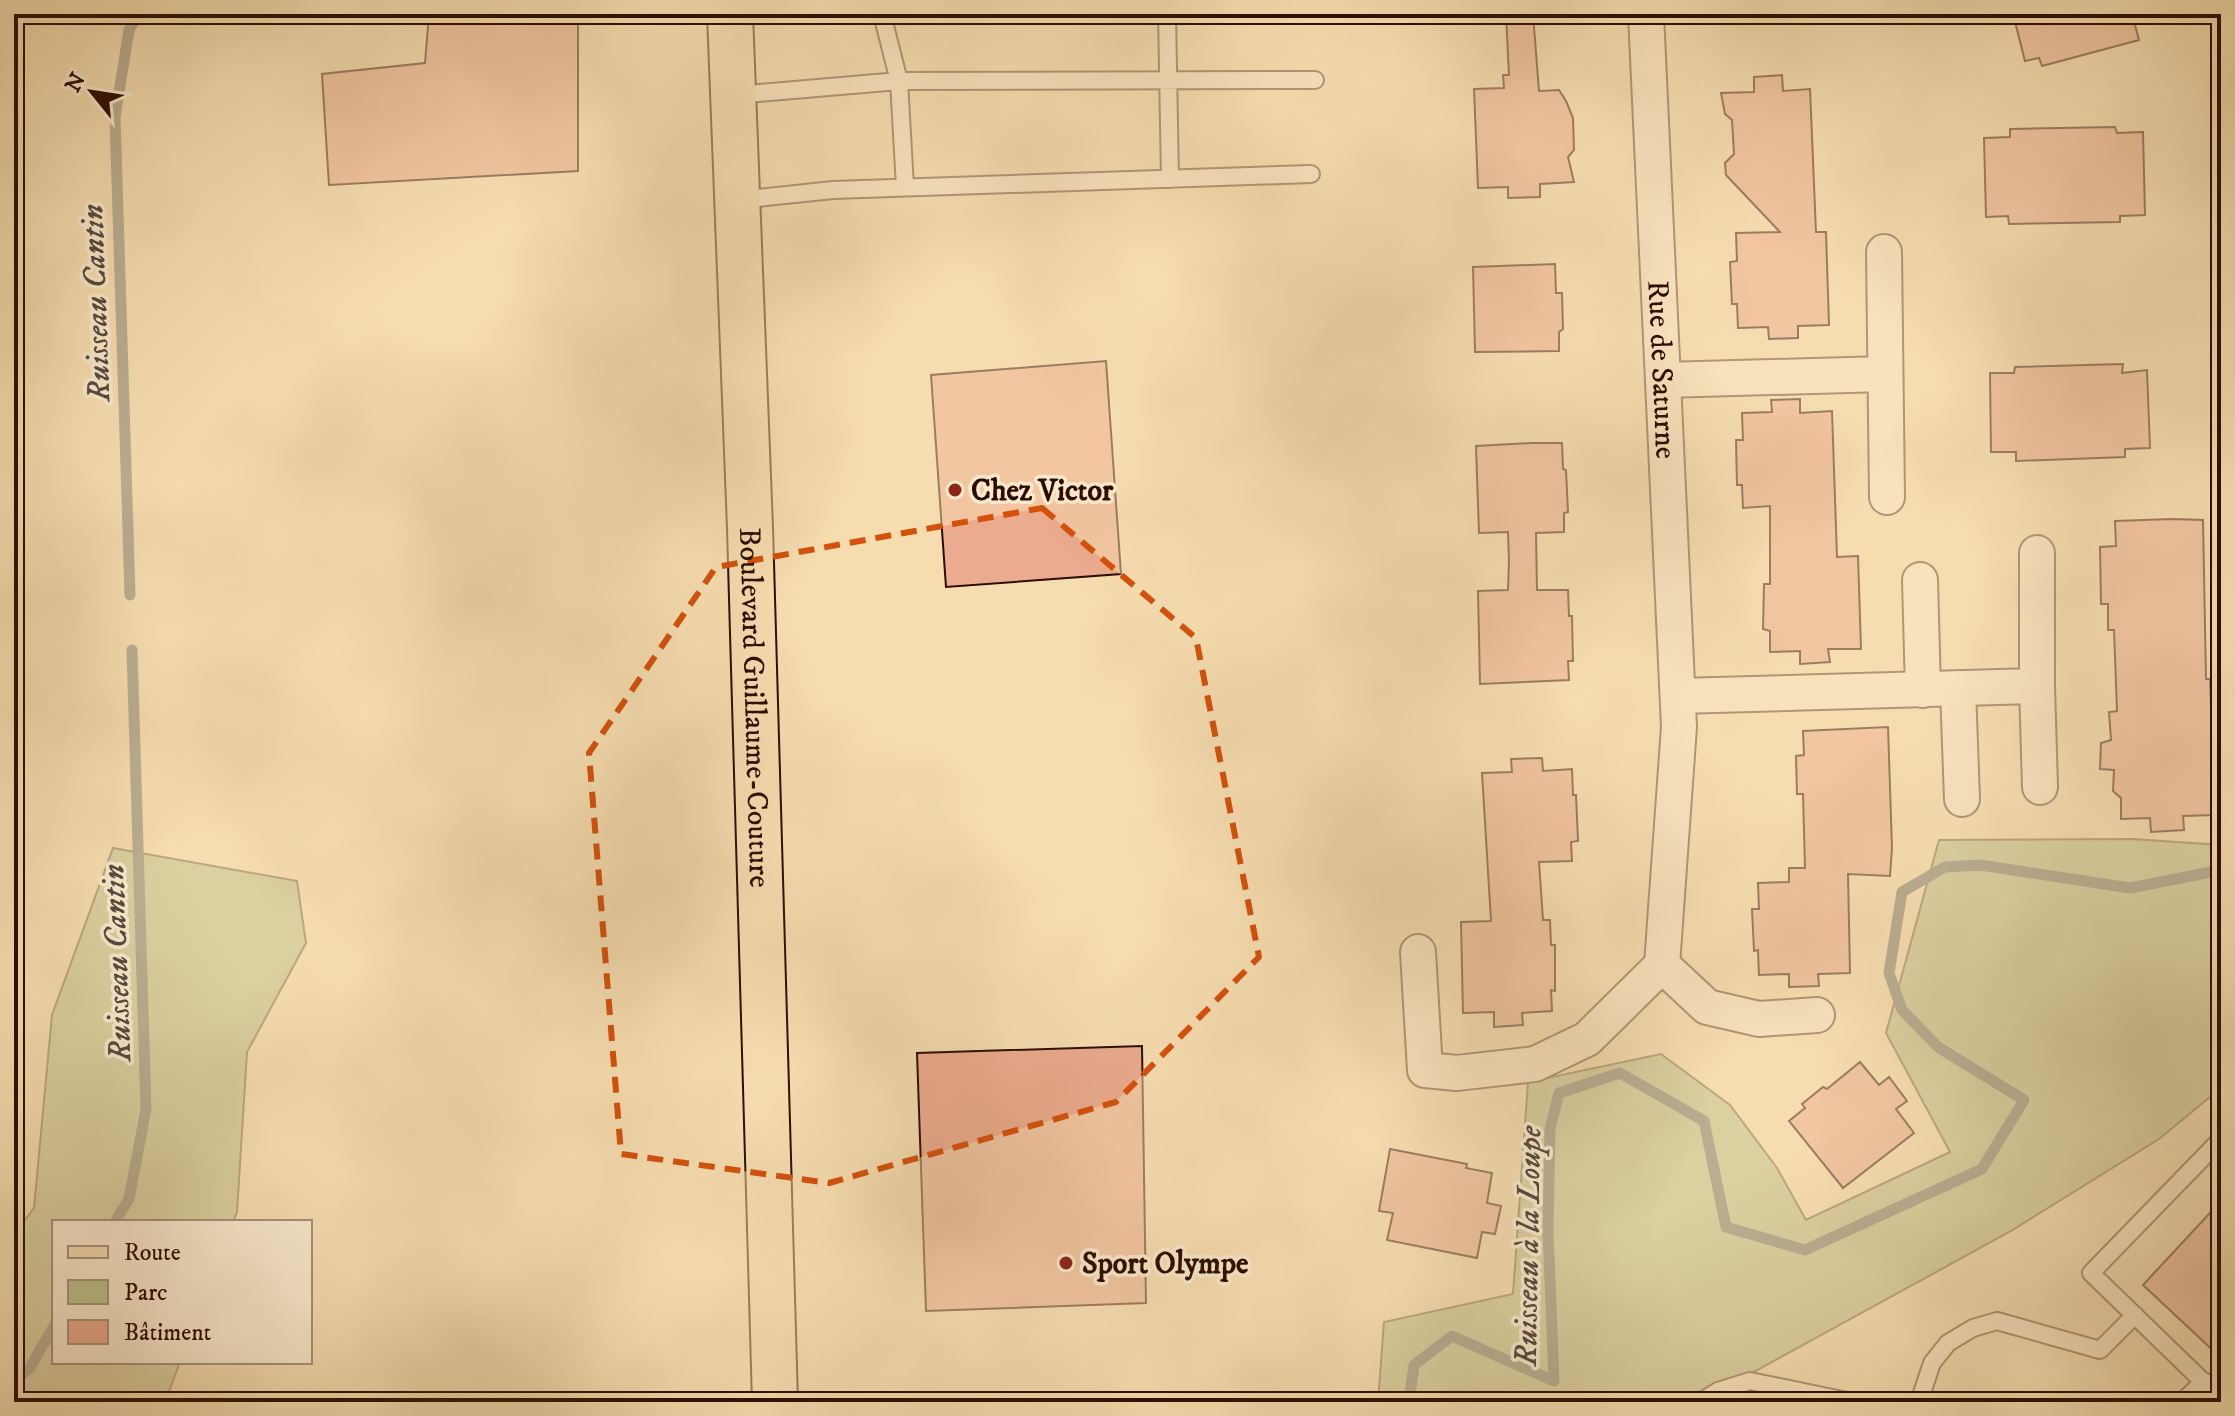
<svg xmlns="http://www.w3.org/2000/svg" width="2235" height="1416" font-family="'IM FELL DW Pica',serif">
	<rect width="100%" height="100%" fill="#f6ddb0"/>
	<filter id="stains"><feTurbulence type="fractalNoise" baseFrequency=".0025" numOctaves="4"/><feColorMatrix values="0 0 0 0 .2 0 0 0 0 .09 0 0 0 0 .02 0 0 0 .5 -.17"/></filter>
	<radialGradient id="worn" r=".72"><stop offset=".6" stop-color="#630" stop-opacity="0"/><stop offset="1" stop-color="#630" stop-opacity=".3"/></radialGradient>
	<path fill="#bbc18c" stroke="#746747" stroke-width="2" d="M2132,839l89,6v243l-62,51 -148,92 -312,171h-321l6,-80 129,-28 15,-212 133,-28 69,51 47,63 29,52 144,-68 -64,-119 53,-193z
		M113,848l184,33 9,62 -59,109 -10,160 -4,10h-179v140h126l-15,40h-151v-167l20,-27 18,-193z"/>
	<g fill="none" stroke-linecap="round" stroke-linejoin="round">
		<path stroke="#71756d" stroke-width="11" d="M130,595l-15,-478 14,-87 9,-16
			M115,1222l14,-23 17,-90 -14,-459
			M14,1381l15,-12 25,-43
			M1409,1402l5,-37 38,-29 102,45 -6,-150 2,-102 9,-36 61,-20 84,48 22,106 79,23 177,-81 42,-69 -86,-53 -36,-37 -13,-37 13,-81 43,-25 35,-2 150,23 91,-18"/>
	</g>
	<path fill="#ebab8e" stroke="#2d0d02" stroke-width="2" d="M429,14h149v157l-249,14 -7,-111 103,-11z
		M1506,14h27l6,77 20,-1 7,11 7,17 1,32 -6,7 6,25 -34,2v13l-32,1v-11l-30,1 -4,-99 30,-1 -1,-13h6z
		M2013,14h119l7,26 -97,26 -3,-8 -14,3z
		M1782,75l1,16 27,-2 6,143h10l3,93 -31,1v12l-29,1 -1,-12 -30,1 -1,-24h-5l-2,-42 7,-1 -1,-28 44,-1 -54,-57 -1,-12 9,-9 -2,-34 -7,-6 -4,-21 33,-1v-15z
		M2115,127l2,6 26,-1 2,83 -25,1v6l-111,2 -1,-8 -22,1 -2,-79 26,-1v-8z
		M1555,264l1,29h6l1,36 -4,3v19l-84,1 -2,-85z
		M1106,361l15,213 -175,13 -15,-212z
		M2123,364l-1,9 25,-3 3,78 -25,1v8l-109,4v-9h-25l-1,-79h24l1,-6z
		M1800,399v14l32,-2 5,146 21,-1 3,93h-33l2,13 -30,2v-13l-30,1v-21l-7,-2 1,-45h6v-78l-27,2 -1,-23h-5l-1,-45h7l-1,-27 30,-1 -1,-12z
		M1532,443h30l1,26 3,1 2,42 -4,1v19l-28,1 1,57h31l1,26h3l1,45h-5l1,19 -89,4 -2,-93 30,-1 1,-29 -1,-29 -29,1 -3,-87z
		M2172,519l31,1 3,159h4l5,136 -32,1 1,14 -33,2 -1,-14 -29,1v-21l-8,-7 1,-21 -14,-1 1,-26 10,-3 -2,-28 8,-1 -3,-81h-6v-26h-7l-1,-57 16,-1 -1,-25z
		M1888,727l4,121 -2,28 -42,-2 2,99 -32,1 1,12 -30,1v-13l-30,1 -1,-25 -4,1 -2,-42h7l-1,-26 31,-1v-14h16l-2,-74h-6l-1,-38 8,-1 -1,-24z
		M1542,758l1,13 29,-2 1,26h3l2,46 -7,1 1,19 -33,1 4,58h7l1,25h4v46l-4,-1 1,21 -30,2 1,12 -29,2v-15l-31,1 -2,-91 30,-1 -9,-148 30,-1 -1,-13z
		M1142,1046l4,257 -220,8 -9,-258z
		M1860,1062l19,23 10,-8 18,24 -11,8 18,24 -71,55 -54,-67 16,-13 -3,-4 21,-17 4,2z
		M1390,1149l77,15 -1,4 26,5 -5,30 14,3 -6,28 -13,-2 -5,26 -90,-18 6,-27 -14,-2z
		M2221,1201v157l-78,-73z"/>
	<g fill="none" stroke-linecap="round" stroke-linejoin="round">
		<g stroke="#5f412e" stroke-width="20">
			<path id="service" d="M882,14l17,67 6,106
				M1167,14l3,165
				M735,95l164,-14 416,-1
				M739,200l94,-10 478,-16
				M2221,1139l-130,134 130,126
				M1700,1402l18,-11 32,-10 102,21
				M1919,1402l13,-39 16,-20 25,-15 24,-7 103,29 35,-35
				M2182,1402l22,-21"/>
		</g>
		<g stroke="#5f412e" stroke-width="38">
			<g id="minor">
				<path id="s1" d="M1646,14l33,713 -17,238 45,42 52,12 58,-4"/>
				<path d="M1884,252l3,245"/>
				<path d="M1663,380l222,-6"/>
				<path d="M1920,580l3,110"/>
				<path d="M2037,686l3,101"/>
				<path d="M1958,689l4,110"/>
				<path d="M1678,696l359,-10v-133"/>
				<path d="M1418,952l7,118 32,3 78,-9 52,-25 75,-74"/>
			</g>
		</g>
		<g stroke="#2d0d02" stroke-width="48">
			<g id="primary">
				<path id="s2" d="M730,14l20,514 25,874"/>
			</g>
		</g>
		<use href="#service" stroke="#f9e9cc" stroke-width="16"/>
		<use href="#minor" stroke="#f9e9cc" stroke-width="34"/>
		<use href="#primary" stroke="#f6ddb0" stroke-width="44"/>
	</g>
	<path d="M0 0H2235V1416H0ZM1042,508l154,130 63,319 -143,145 -287,81 -208,-29 -32,-401 127,-186z" fill="#f6ddb0" fill-opacity=".55" fill-rule="evenodd"/>
	<path fill="none" stroke="#d5510b" stroke-width="6" stroke-dasharray="16 10" stroke-linejoin="round" d="M1042,508l154,130 63,319 -143,145 -287,81 -208,-29 -32,-401 127,-186z"/>
	<g fill="#8f2418" stroke="#f9e9cc" stroke-width="3">
		<circle cx="955" cy="490" r="8"/>
		<circle cx="1066" cy="1263" r="8"/>
	</g>
	<g text-anchor="middle" stroke-width="7" stroke-linejoin="round" paint-order="stroke">
		<g font-size="30" fill="#2d0d02" stroke="#f9e9cc">
			<text dy="10" stroke="none"><textPath href="#s1" startOffset="356">Rue de Saturne</textPath></text>
			<text dy="10" stroke="none"><textPath href="#s2" startOffset="694">Boulevard Guillaume-Couture</textPath></text>
		</g>
		<g font-size="30" font-weight="bold" fill="#2d0d02" stroke="#f9e9cc" text-anchor="start">
			<text x="971" y="500">Chez Victor</text>
			<text x="1082" y="1273">Sport Olympe</text>
		</g>
		<g font-size="32" font-style="italic" fill="#554a40" stroke="#f9e9cc">
			<text transform="translate(95 303) rotate(-92)" y="11">Ruisseau Cantin</text>
			<text transform="translate(116 963) rotate(-92)" y="11">Ruisseau Cantin</text>
			<text transform="translate(1527 1246) rotate(-89)" y="11">Ruisseau à la Loupe</text>
		</g>
	</g>
	<rect width="2235" height="1416" fill="none" stroke="#f6ddb0" stroke-width="48"/>
	<rect x="16" y="16" width="2203" height="1384" fill="none" stroke="#2d0d02" stroke-width="4"/>
	<rect x="24" y="24" width="2187" height="1368" fill="none" stroke="#2d0d02" stroke-width="2"/>
	<rect x="52" y="1220" width="260" height="144" fill="#f9e9cc" stroke="#a7917b" stroke-width="2"/>
	<rect x="68" y="1246" width="40" height="12" fill="#f6ddb0" stroke="#a7917b" stroke-width="2"/>
	<text x="124" y="1260" font-size="24" fill="#2d0d02">Route</text>
	<rect x="68" y="1280" width="40" height="24" fill="#bbc18c" stroke="#a7917b" stroke-width="2"/>
	<text x="124" y="1300" font-size="24" fill="#2d0d02">Parc</text>
	<rect x="68" y="1320" width="40" height="24" fill="#ebab8e" stroke="#a7917b" stroke-width="2"/>
	<text x="124" y="1340" font-size="24" fill="#2d0d02">Bâtiment</text>
	<g transform="translate(92 92) rotate(300)" stroke="#f9e9cc" stroke-width="6" paint-order="stroke">
	<path d="M0-6L14 30L0 20L-14 30Z" fill="#2d0d02"/>
	<text y="-12" font-size="22" font-weight="bold" text-anchor="middle" fill="#2d0d02">N</text>
	</g>
	<rect width="100%" height="100%" filter="url(#stains)"/>
	<rect width="100%" height="100%" fill="url(#worn)"/>
</svg>
